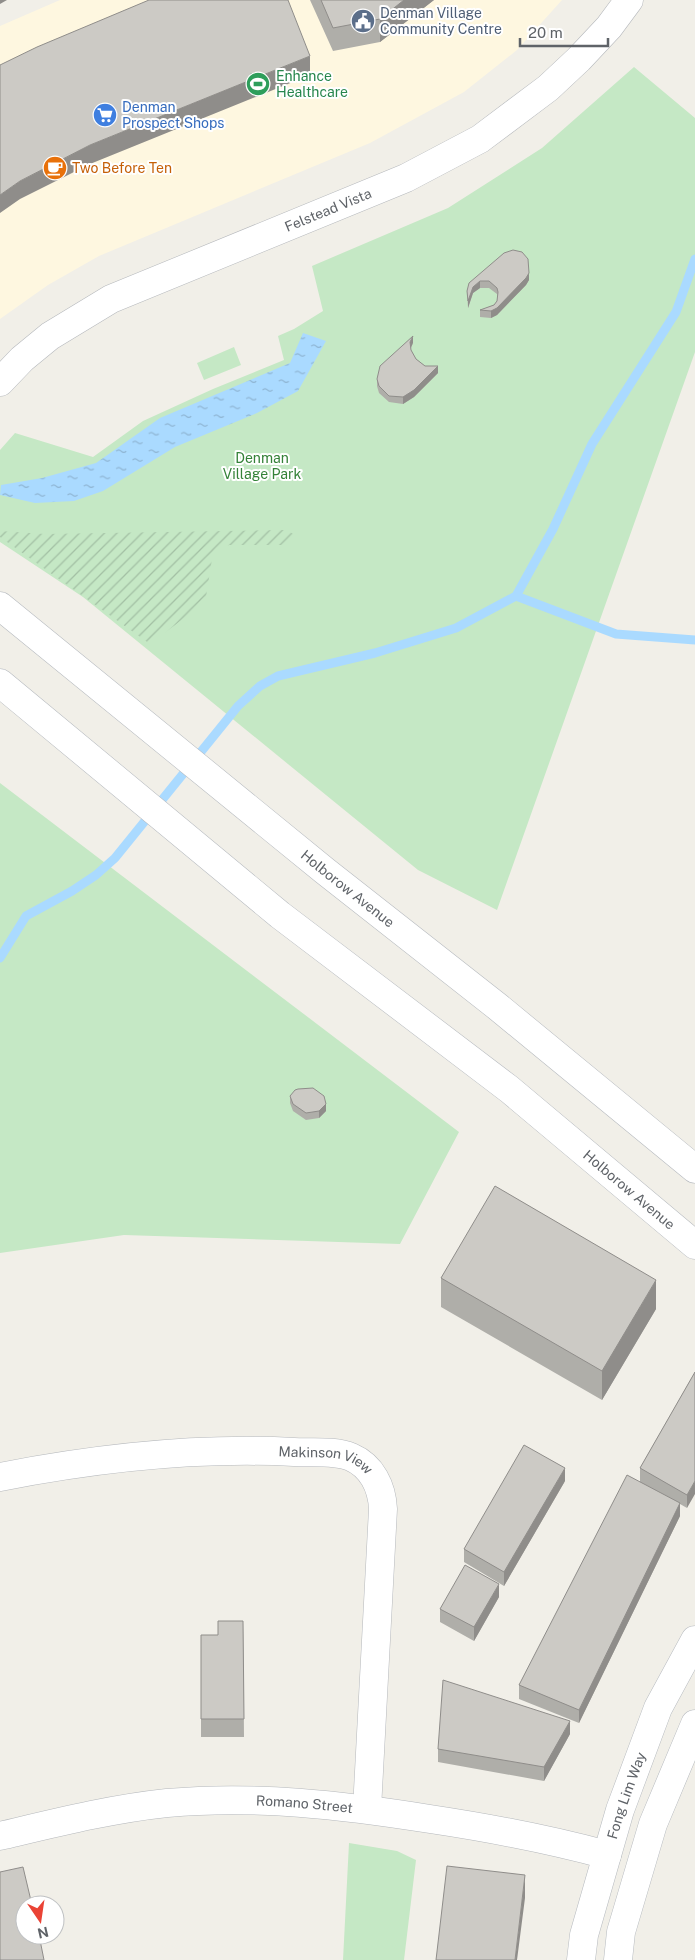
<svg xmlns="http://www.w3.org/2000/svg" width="695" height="1960" font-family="'Public Sans',sans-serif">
	<defs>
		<pattern id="garden-furrows" width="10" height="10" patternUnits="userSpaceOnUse" patternTransform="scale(1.25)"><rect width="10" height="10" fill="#c5e8c5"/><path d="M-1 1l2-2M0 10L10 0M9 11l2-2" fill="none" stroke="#a3c0a4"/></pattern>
		<pattern id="water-ripples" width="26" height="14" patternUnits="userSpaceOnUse" patternTransform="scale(1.25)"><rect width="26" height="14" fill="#aadaff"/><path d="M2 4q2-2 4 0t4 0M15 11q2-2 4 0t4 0" fill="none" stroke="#8eb4d2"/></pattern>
	</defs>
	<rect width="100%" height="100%" fill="#f1efe8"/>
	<path fill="#fef7e0" d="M60,0h502l-45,50 -53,42 -94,51 -271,113 -51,29 -48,34v-293z"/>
	<path fill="#c5e8c5" d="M634,67l61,51v234l-198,558 -79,-40 -335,-273 -83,-55v-92l15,-17 78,24 50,-36 70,-32 71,-29 -6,-24 16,-7 29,-18 -11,-45 136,-58 94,-60z
		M234,347l7,18 -37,15 -7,-17z
		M0,783l459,349 -59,112 -276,-9 -124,18z
		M349,1843l48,8 19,9 -12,100h-61z"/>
	<path fill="url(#garden-furrows)" d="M286,530l11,6 -15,9h-53l-12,7 -5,7 -6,38 -10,12 -46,35 -150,-107v-6l45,3z"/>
	<path fill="url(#water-ripples)" d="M303,333l23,8 -28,50 -41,22 -82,34 -72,44 -29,10 -39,2 -35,-8 1,-10 41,-7 54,-15 64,-45 130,-55z"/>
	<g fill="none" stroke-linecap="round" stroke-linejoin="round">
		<path stroke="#aadaff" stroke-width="9" d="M516,596l100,38 79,6
			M0,958l26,-42 46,-25 24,-16 19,-17 123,-152 22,-20 18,-10 97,-23 81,-25 60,-32 37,-67 39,-85 84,-132 19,-53"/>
		<g stroke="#b5b8bc" stroke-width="29">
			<g id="street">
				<path id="s1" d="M0,382l22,-23 28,-23 61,-37 295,-121 74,-39 68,-51 31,-29 30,-32 20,-27"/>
				<path id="s2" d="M0,1477c97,-19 195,-30 294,-25 18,1 41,-2 57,5 21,9 31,30 32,52l-16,300"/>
				<path id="s3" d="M0,1836c55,-13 110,-27 167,-33 88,-8 175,2 263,16 60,9 118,20 177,36"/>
			</g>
		</g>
		<g stroke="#b6babf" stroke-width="29">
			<g id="secondary">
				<path id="s4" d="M0,606l325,265 173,136 197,162"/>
				<path id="s5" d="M0,683l280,232 229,174 186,156"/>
				<path id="s6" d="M581,1960l3,-25 36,-125 38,-102 37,-68"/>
				<path d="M618,1960l3,-28 32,-108 42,-100"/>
			</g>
		</g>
		<use href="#street" stroke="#fff" stroke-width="28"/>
		<use href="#secondary" stroke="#fff" stroke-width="28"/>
	</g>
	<path fill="#afaea9" d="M310,0h124l-54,42 -47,9z
		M504,253l25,27 -3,5 -29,30 -6,3 -11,-1v-7l14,-5 3,-4 1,-4 -1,-3 -8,-6h-9l-7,5 -5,15 -1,-17z
		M413,343l-2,5v2l5,9 9,7 13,7 -24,24 -11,7 -14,-2 -10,-9 -2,-7v-7z
		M290,1096l36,15 -7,7 -13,2 -13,-9 -3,-8z
		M441,1278l215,31 -54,91 -161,-93z
		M695,1372l-8,136 -7,-4v12l-101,207 -60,-24v-14l121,-204v-13z
		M565,1481l-61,105 -40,-24v-13z
		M499,1597l-25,44 -34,-19v-13z
		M243,1621l1,116h-43v-102h17z
		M570,1734l-26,47 -106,-19v-13z"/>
	<path fill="#8f8d8a" d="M0,0h7l-7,4z
		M404,0h30l-54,42v-23z
		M310,56v19l-220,89 -70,35 -20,14v-18l20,-14 70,-36z
		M529,273v7l-3,5 -29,30 -6,3v-7z
		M480,281v7l-7,5 -5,15v-7l5,-14z
		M413,336v7l-3,6v-7z
		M438,366v7l-24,24 -11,7v-7z
		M326,1104v7l-7,7v-7z
		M656,1280v29l-54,91v-29z
		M565,1468v13l-61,105v-14z
		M695,1481v13l-8,14v-13z
		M680,1503v13l-101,207v-13z
		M499,1584v13l-25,44v-14z
		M570,1721v13l-26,47v-14z
		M525,1875v23l-8,62h-2z"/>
	<path fill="#cccac5" stroke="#8f8d8a" d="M149,0h139l22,56 -220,89 -70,36 -20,14v-130l37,-18z
		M321,0h83l-24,19 -47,9z
		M513,250l9,2 6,7 1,14 -3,5 -29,30 -6,3 -11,-1 14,-5 3,-4 1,-9 -1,-4 -8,-7h-9l-7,6 -5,14 -1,-10 2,-8 35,-30z
		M413,336l-3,6 1,8 5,9 9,7h13l-24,24 -11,7 -14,-1 -10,-10 -2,-7 3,-13z
		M313,1088l11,8 2,8 -7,7 -13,2 -13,-9 -3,-8 5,-6 3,-1z
		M495,1186l161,94 -54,91 -161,-93z
		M695,1372v109l-8,14 -47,-27z
		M524,1445l41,23 -61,104 -40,-23z
		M627,1475l53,28 -101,207 -60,-25z
		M465,1565l34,19 -25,43 -34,-18z
		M218,1621h25l1,98h-43v-84h17z
		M443,1680l127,41 -26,46 -106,-18z
		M447,1866l78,9 -10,85h-79z
		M23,1867l9,38h-7v30h14l5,25h-44v-88z"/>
	<defs>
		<g id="civic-disc" transform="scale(1.25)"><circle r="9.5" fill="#5c6f8a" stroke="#fff"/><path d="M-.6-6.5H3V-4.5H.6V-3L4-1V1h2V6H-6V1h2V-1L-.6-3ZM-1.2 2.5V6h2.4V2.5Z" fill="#fff"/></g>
		<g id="stadium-disc" transform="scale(1.25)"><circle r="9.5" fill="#2e9e5b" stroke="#fff"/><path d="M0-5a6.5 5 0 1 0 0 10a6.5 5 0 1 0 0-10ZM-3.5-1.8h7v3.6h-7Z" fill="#fff"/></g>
		<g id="supermarket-disc" transform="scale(1.25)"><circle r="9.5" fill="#3f7fe0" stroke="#fff"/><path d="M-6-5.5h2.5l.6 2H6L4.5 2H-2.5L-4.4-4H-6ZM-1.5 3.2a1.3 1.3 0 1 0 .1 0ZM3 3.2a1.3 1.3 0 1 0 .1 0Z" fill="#fff"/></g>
		<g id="cafe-disc" transform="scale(1.25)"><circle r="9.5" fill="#e8710a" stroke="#fff"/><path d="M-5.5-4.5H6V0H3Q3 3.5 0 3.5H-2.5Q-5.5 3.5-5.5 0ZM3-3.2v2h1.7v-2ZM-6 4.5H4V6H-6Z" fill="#fff"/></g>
	</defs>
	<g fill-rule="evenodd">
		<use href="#civic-disc" x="363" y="21"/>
		<use href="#stadium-disc" x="258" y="84"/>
		<use href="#supermarket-disc" x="105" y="115"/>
		<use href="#cafe-disc" x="55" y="168"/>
	</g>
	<g text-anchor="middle" stroke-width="4" stroke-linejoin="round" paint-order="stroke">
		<g font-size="14" fill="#4e5e75" stroke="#fff" text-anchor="start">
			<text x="380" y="18">Denman Village<tspan x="380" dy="16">Community Centre</tspan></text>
		</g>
		<g font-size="14" fill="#27864d" stroke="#fff" text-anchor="start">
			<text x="276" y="81">Enhance<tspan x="276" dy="16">Healthcare</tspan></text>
		</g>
		<g font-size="14" fill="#366cbe" stroke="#fff" text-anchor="start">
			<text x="122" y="112">Denman<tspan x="122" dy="16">Prospect Shops</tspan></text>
		</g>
		<g font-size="14" fill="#c56008" stroke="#fff" text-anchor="start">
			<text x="72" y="173">Two Before Ten</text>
		</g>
		<g font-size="14" fill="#5f6368" stroke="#fff">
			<text dy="5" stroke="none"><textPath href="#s1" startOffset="374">Felstead Vista</textPath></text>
			<text dy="5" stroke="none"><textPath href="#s4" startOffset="448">Holborow Avenue</textPath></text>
			<text dy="5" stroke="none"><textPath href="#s5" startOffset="808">Holborow Avenue</textPath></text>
			<text dy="5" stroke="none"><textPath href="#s2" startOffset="329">Makinson View</textPath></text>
			<text dy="5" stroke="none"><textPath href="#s6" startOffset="171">Fong Lim Way</textPath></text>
			<text dy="5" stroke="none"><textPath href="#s3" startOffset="308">Romano Street</textPath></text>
		</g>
		<g font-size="14" fill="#348238" stroke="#fff">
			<text x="262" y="463">Denman<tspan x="262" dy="16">Village Park</tspan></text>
		</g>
	</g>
	<g transform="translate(40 1920) rotate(167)"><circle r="24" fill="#ffffff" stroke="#bfc1c3"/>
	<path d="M0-4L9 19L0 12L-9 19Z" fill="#ea4335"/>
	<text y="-8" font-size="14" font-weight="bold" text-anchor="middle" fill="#5f6368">N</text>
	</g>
	<path d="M520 38v8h88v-8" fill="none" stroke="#5f6368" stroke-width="2.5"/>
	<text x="528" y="38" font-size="15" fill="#5f6368" stroke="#ffffff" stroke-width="4" paint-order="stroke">20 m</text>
</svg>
